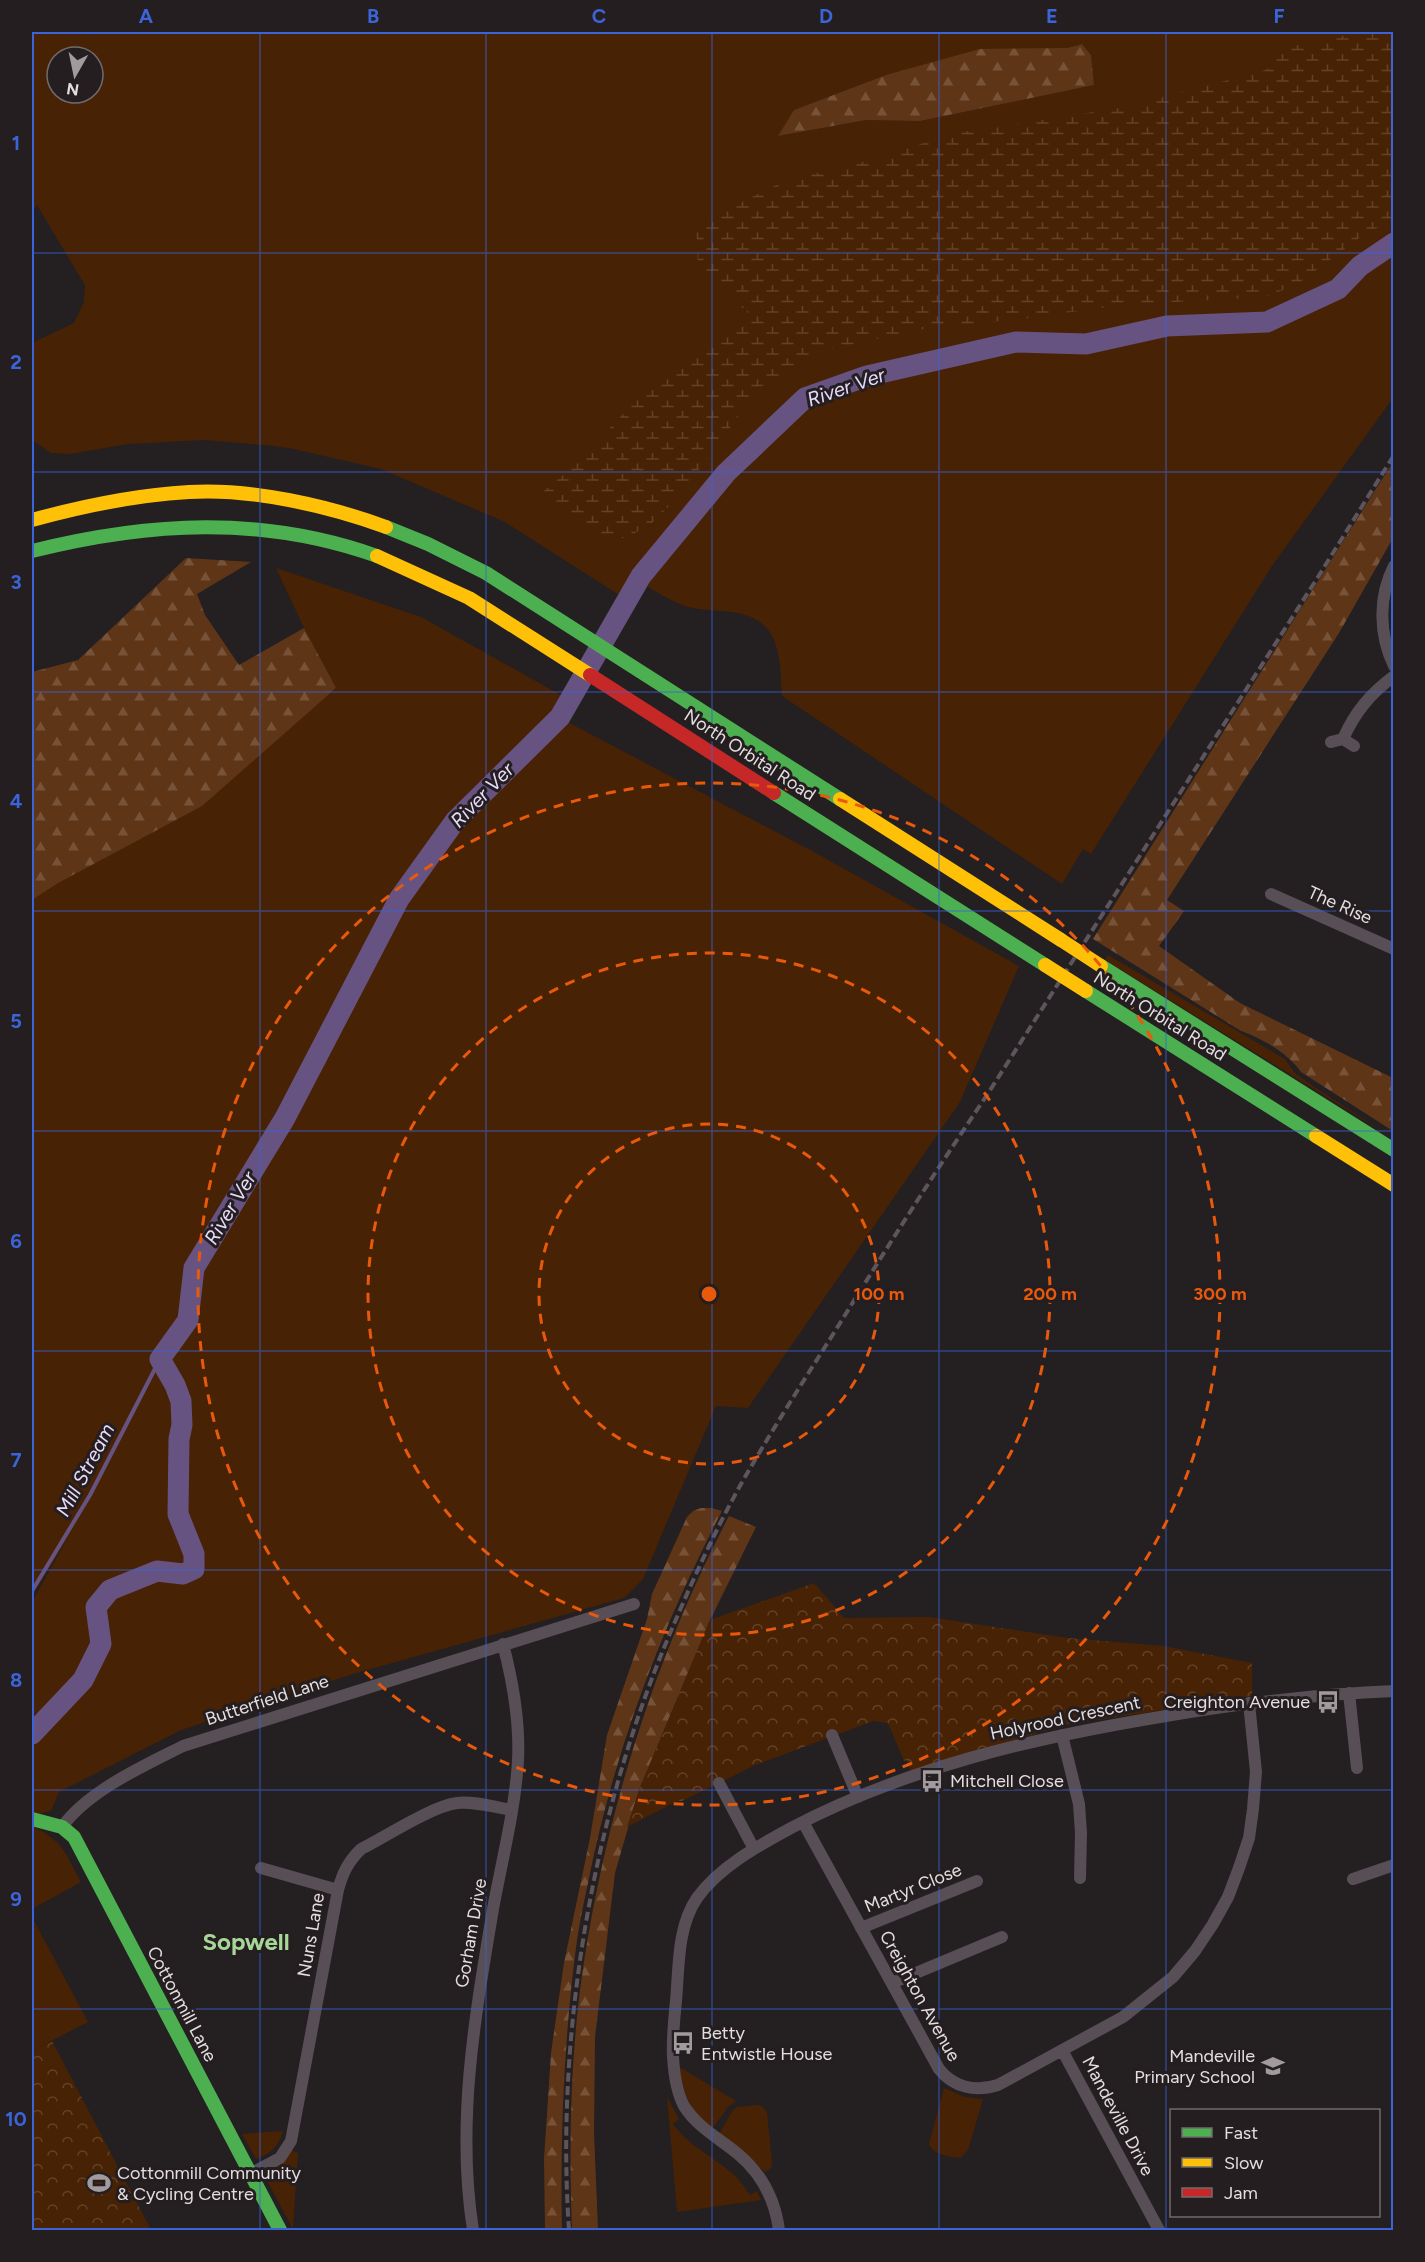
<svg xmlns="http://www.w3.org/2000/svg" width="1425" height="2262" font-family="Figtree,sans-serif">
	<defs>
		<pattern id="forest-firs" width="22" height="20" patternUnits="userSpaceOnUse" patternTransform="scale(1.5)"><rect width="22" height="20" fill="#5f3517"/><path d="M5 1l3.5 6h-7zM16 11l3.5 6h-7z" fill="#765238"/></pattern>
		<pattern id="wetland-marsh" width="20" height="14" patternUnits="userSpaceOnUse" patternTransform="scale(1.5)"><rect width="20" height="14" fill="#482204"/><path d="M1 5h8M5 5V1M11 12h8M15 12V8" fill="none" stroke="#624228"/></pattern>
		<pattern id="park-crowns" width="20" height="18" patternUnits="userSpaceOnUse" patternTransform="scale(1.5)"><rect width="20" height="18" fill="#482204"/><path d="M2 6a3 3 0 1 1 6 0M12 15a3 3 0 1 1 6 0" fill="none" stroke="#624228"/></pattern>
	</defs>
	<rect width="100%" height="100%" fill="#241f21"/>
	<path fill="#482204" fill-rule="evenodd" d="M32,32h1361v366l-121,168 -181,288 -8,-5 -21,35 -280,-188c-2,-29 0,-69 -34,-80 -18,-7 -40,-4 -60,-9 -17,-5 -34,-17 -50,-26l-11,19 -122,-78 -124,-53 -92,-21 -25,-3 -60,-5 -76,4 -58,10 -19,-1 -19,-13v-97l42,-20 10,-21 1,-17 -48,-80 -5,6zM1081,44l10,11 3,30 -174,36 -54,-1 -87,16 15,-26 92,-35 181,-27zM57,57h36v36h-36z
		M276,568l145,49 145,81 -6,20 252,133 207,115 -59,136 -212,306 -32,-2 -73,173 -19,19 -271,76 -172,56 -122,62 -8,19 -14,3 -5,-3v-209l37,-66 -37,60v-696l304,-211 -32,-61z
		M1108,955l177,104 10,14 12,9 86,56 -288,-178z
		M32,1826c32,16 32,25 49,56l-49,27z
		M32,1917l56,105 -56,29z
		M681,2068l55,33 -8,6 -15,21c-22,-14 -29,-34 -34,-59z
		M944,2088l21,9 18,2 -15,51 -8,8c-11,-1 -26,-3 -31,-14z
		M667,2097l12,22 -6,5c16,22 39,32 59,49 7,6 13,15 18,22l7,-4 4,9 -84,12z
		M758,2105l4,1 5,6 5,51 -1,5 -6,4 -19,-18 -27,-20 14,-24 4,-3z
		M283,2131c-4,15 -13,23 -27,28l-14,-25z
		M291,2150l7,3 -5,76 -29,-54 2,-4z"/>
	<path fill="url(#forest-firs)" d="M1082,44l9,11 3,30 -174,36 -54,-1 -88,16 16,-26 92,-35 94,-26 87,-1z
		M1393,462v76l-54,95 -172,267 17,11 -25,35 81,57 153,75v53l-92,-59c-13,-19 -38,-33 -60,-41l-148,-92z
		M186,558l65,4 -54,32 8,21 34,50 65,-37 32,60 -134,118 -144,77 -26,17v-228l46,-12z
		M701,1508h11l10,3c-61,117 -107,238 -133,367 -4,20 -9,41 -12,62 -13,97 -17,193 -15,290h-17l-1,-71 7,-106 13,-90 26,-125 17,-103 40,-116 5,-25 35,-77 6,-6z
		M729,1516l27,11 -46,93 -71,170 -24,83 -20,164 -1,96 4,97h-26c-3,-79 -2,-160 8,-240 22,-165 72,-327 149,-474z"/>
	<path fill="url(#wetland-marsh)" d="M1360,32h33v187l-31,17 -66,49 -31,12 -143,8 -101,14 -97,10 -99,21 -66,38 -78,106 -31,31 -21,11 -25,8 -65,-49 34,-28 67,-71 108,-83 -50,-47 -2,-41 88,-44 95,-23 75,-25 167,-25 142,-37 11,-5 6,-17z"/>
	<path fill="url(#park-crowns)" d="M814,1583l30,35 85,-1 139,21 95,8 89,17v33l-186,29 -155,46 -5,-11 -2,1 -16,-38 -15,-2 -118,44 -73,36h-5l-50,26 12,-37 71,-170z
		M52,2041l99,189h-119v-179z"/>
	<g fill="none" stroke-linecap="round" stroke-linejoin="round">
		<path stroke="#665381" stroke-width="4" d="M32,1591l58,-96 70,-136
			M32,1739l7,-11"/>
		<path stroke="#665381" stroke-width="21" d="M32,1734l51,-54 18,-36 -5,-37 14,-17 47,-19 26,3 11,-5v-15l-16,-40 1,-75 3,-14 -1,-24 -6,-16 -15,-26 28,-39 6,-52 91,-150 114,-219 56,-78 105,-104 81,-141 85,-103 79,-75 62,-22 149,-34 70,2 81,-18 100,-4 71,-33 22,-23 34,-23"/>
		<path stroke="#574e56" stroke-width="12" d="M1394,566c-16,31 -15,69 0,100
			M1331,742l12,-3
			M1354,746l-11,-7c12,-27 27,-45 51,-63
			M1271,894l123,55
			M1349,1693l8,75
			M832,1735l26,62
			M1062,1735l17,69 2,29 -1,45
			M719,1783l35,66
			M803,1822l136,247c15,19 37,23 59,16l125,-68 50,-40 22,-26 18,-27 15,-27 11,-29 10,-30 4,-29 3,-37 -7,-69
			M62,1827c26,-36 81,-61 121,-81l451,-142
			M261,1868l77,22
			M1353,1879l41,-14
			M861,1928l116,-47
			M892,1983l110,-46
			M1062,2050l97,180
			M250,2174l30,-16 11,-17 47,-251c5,-18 10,-28 23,-41 24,-12 71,-43 96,-46 17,-2 37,4 54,7
			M473,2230c-17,-107 2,-214 20,-321 9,-49 22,-99 25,-148 2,-40 -5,-79 -15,-117
			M779,2230c-4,-30 -17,-56 -41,-76 -19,-16 -40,-26 -54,-48 -8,-15 -10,-32 -11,-49 -1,-18 1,-37 3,-56 3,-33 1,-74 21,-103 22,-31 61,-52 94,-70 114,-60 242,-90 369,-111 77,-13 155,-23 234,-26"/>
		<path stroke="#4caf50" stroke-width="14" d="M386,527l42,17 58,29 354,226
			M32,551c117,-29 229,-36 345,5
			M774,793l271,172
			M1101,966l293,184
			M1086,991l230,145
			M32,1819l30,8 12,10 206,393"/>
		<path stroke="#ffc107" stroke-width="14" d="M32,520c51,-14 104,-25 157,-28 62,-4 140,14 197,35
			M377,556l92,42 121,77
			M840,799l221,141
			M1316,1136l78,49"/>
		<path stroke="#c62828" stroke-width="14" d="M590,675l184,118"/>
		<path stroke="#5e555c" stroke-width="4" stroke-dasharray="9 4.5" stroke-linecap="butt" d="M569,2230c-14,-200 25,-422 105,-606 20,-47 42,-95 67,-140 32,-56 67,-110 101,-164 47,-76 95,-151 145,-225l331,-518 76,-122"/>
		<path stroke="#ffc107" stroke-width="14" d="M1061,940l40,26
			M1045,965l41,26"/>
	</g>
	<path fill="none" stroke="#3b64d9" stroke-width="1.5" stroke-opacity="0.55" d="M260,32v2198M486,32v2198M712,32v2198M939,32v2198M1166,32v2198M32,253h1362M32,472h1362M32,692h1362M32,911h1362M32,1131h1362M32,1351h1362M32,1570h1362M32,1790h1362M32,2009h1362"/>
	<g fill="none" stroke="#e8590c" stroke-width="3" stroke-dasharray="10 8">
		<circle cx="709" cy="1294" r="170"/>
		<circle cx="709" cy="1294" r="341"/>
		<circle cx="709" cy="1294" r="511"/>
	</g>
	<defs>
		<g id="bus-bare" transform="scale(1.8)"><path d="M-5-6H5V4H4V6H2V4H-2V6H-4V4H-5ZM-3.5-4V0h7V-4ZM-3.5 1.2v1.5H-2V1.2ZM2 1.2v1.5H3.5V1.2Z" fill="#a19b9d" stroke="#251e20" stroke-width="2.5" paint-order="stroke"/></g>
		<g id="school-bare" transform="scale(1.8)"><path d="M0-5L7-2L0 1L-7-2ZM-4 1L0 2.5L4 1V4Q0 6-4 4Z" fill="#a19b9d" stroke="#251e20" stroke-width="2.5" paint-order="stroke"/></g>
		<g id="stadium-bare" transform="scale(1.8)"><path d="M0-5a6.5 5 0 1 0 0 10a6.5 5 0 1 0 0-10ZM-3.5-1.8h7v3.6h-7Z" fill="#a19b9d" stroke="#251e20" stroke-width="2.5" paint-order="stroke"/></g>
	</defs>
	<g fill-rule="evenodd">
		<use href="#bus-bare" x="1328" y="1702"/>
		<use href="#bus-bare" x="932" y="1781"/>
		<use href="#bus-bare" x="683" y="2043"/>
		<use href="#school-bare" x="1273" y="2066"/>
		<use href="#stadium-bare" x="99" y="2183"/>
	</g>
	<g text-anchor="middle" stroke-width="6" stroke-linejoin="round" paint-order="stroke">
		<g font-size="18" fill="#e4dee0" stroke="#251e20">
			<text transform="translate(750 755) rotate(33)" y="6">North Orbital Road</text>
			<text transform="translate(1340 905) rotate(24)" y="6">The Rise</text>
			<text transform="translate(1160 1016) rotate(32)" y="6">North Orbital Road</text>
			<text transform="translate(267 1700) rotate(-18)" y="6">Butterfield Lane</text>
			<text transform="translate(1065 1718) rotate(-12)" y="6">Holyrood Crescent</text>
			<text transform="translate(913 1888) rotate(-22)" y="6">Martyr Close</text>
			<text transform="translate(471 1933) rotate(-80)" y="6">Gorham Drive</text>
			<text transform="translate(311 1935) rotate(-80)" y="6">Nuns Lane</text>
			<text transform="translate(920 1996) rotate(61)" y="6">Creighton Avenue</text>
			<text transform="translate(182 2004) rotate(62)" y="6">Cottonmill Lane</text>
			<text transform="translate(1118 2116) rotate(62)" y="6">Mandeville Drive</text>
		</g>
		<g font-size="18" fill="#e4dee0" stroke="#251e20" text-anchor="start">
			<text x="1310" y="1708" text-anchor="end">Creighton Avenue</text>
			<text x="950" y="1787">Mitchell Close</text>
			<text x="701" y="2039">Betty<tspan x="701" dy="21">Entwistle House</tspan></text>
			<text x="1255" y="2062" text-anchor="end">Mandeville<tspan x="1255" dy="21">Primary School</tspan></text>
			<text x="117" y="2179">Cottonmill Community<tspan x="117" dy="21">&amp; Cycling Centre</tspan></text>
		</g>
		<g font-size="20" font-style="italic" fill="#e6dbfb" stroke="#251e20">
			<text transform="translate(846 387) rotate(-19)" y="7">River Ver</text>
			<text transform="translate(482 795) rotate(-46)" y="7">River Ver</text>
			<text transform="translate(230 1208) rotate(-59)" y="7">River Ver</text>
			<text transform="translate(85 1470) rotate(-62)" y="7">Mill Stream</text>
		</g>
		<g font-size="24" font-weight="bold" fill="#a6d798" stroke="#251e20">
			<text x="246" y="1950">Sopwell</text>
		</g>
	</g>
	<circle cx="709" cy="1294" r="9" fill="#e8590c" stroke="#251e20" stroke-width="3"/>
	<g font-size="18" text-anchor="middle" font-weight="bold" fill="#e8590c" stroke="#251e20" stroke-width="6" stroke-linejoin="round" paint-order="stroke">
		<text x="879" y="1300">100 m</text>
		<text x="1050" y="1300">200 m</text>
		<text x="1220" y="1300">300 m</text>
	</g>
	<rect width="1425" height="2262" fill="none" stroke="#251e20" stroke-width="66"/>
	<rect x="1170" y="2109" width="210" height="108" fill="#251e20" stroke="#716b6d" stroke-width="1.5"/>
	<rect x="1182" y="2128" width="30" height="9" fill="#4caf50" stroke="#716b6d" stroke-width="1.5"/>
	<text x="1224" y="2139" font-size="18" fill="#e4dee0">Fast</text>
	<rect x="1182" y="2158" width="30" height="9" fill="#ffc107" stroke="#716b6d" stroke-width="1.5"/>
	<text x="1224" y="2169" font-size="18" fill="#e4dee0">Slow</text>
	<rect x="1182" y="2188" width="30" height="9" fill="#c62828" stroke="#716b6d" stroke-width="1.5"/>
	<text x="1224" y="2199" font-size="18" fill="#e4dee0">Jam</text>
	<g transform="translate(75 75) rotate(189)"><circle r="28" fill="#251e20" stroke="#716b6d" stroke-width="1.5"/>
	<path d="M0-4.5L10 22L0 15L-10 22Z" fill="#a19b9d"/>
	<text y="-9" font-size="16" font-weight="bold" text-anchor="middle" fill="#e4dee0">N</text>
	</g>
	<rect x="33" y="33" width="1359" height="2196" fill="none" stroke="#3b64d9" stroke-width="2"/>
	<g font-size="20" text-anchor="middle" font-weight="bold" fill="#3b64d9">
		<text x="146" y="23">A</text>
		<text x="373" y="23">B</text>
		<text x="599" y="23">C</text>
		<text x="826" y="23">D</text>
		<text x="1052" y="23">E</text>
		<text x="1279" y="23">F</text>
		<text x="16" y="150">1</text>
		<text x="16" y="369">2</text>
		<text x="16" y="589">3</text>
		<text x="16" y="808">4</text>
		<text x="16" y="1028">5</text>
		<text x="16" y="1248">6</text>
		<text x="16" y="1467">7</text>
		<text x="16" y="1687">8</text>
		<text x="16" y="1906">9</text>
		<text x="16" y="2126">10</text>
	</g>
</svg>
